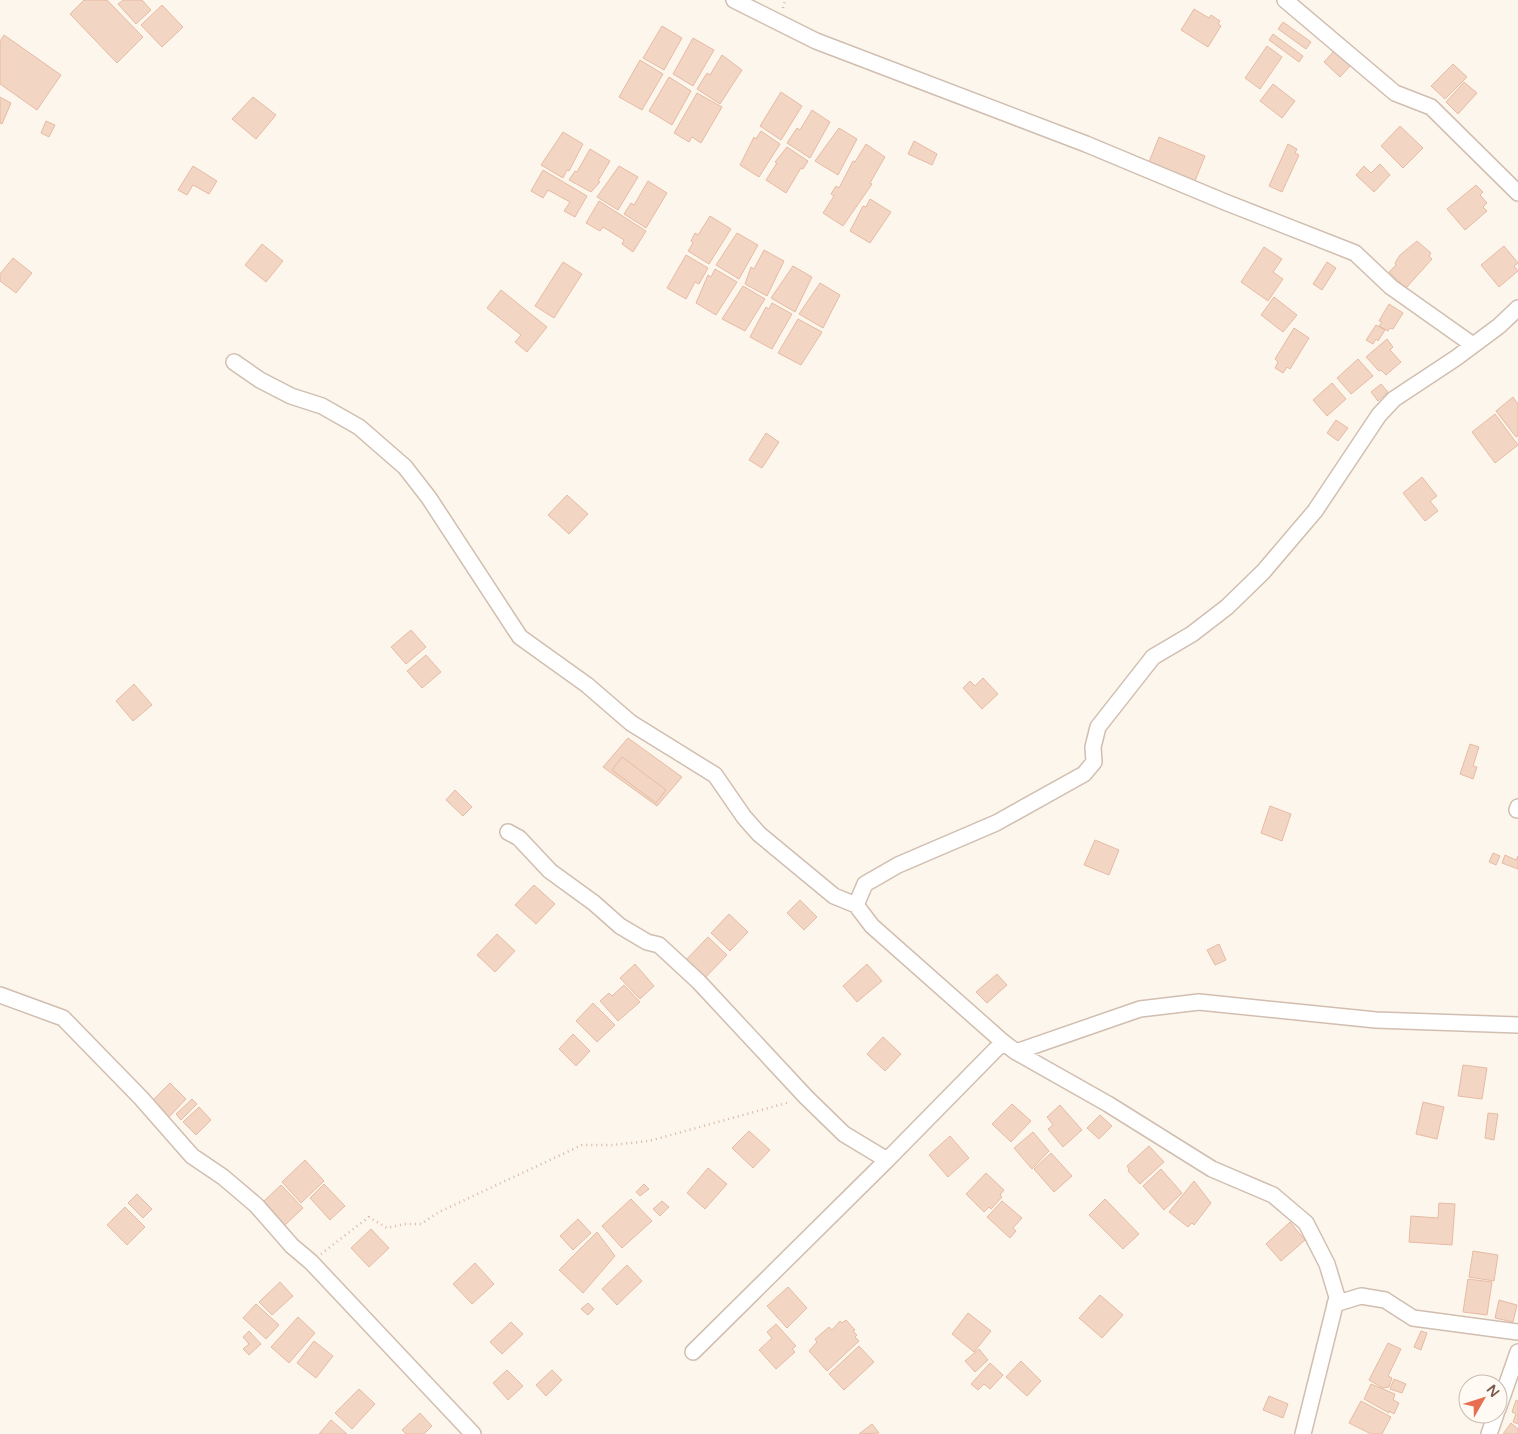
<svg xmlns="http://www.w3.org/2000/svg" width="1518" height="1434" font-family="'Varela Round',sans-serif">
	<rect width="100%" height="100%" fill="#fdf6ec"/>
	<path fill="#f3d5c3" stroke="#e6bba3" d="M84,0h23l36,37 -26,26 -47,-49z
		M123,0h19l9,10 -15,14 -18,-20z
		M162,5l21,22 -21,20 -21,-22z
		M1194,9l15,9 2,-3 9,6 -2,3 3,2 -13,21 -27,-17z
		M1283,22l28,20 -5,7 -28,-20z
		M662,26l20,12 -18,32 -21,-12z
		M1273,34l30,22 -4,6 -30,-22z
		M4,35l57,40 -24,35 -37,-26v-43z
		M693,38l21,12 -21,36 -20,-12z
		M1267,46l15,11 -22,32 -15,-11z
		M1334,51l16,15 -10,11 -16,-15z
		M722,55l20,15 -22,34 -23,-15 10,-16 3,2z
		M640,60l23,14 -21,36 -23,-13z
		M1453,64l14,13 -22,22 -14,-13z
		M669,77l22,14 -19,34 -23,-14z
		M1464,82l13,11 -19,21 -12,-12z
		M1273,84l22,17 -13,17 -22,-17z
		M781,92l21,14 -21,34 -21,-14z
		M697,93l25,14 -21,36 -9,-6 -3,5 -15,-9z
		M0,97l11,6 -9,21 -2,-1z
		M253,97l23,18 -20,24 -24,-20z
		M812,110l18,12 -20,36 -23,-15 10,-15 3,2z
		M46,121l9,4 -6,12 -8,-4z
		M1400,126l23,22 -20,20 -22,-22z
		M839,128l18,11 -19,36 -23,-14z
		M761,131l19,13 -21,33 -19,-12 14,-28 2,2z
		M563,132l20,12 -14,27 -2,-1 -4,8 -22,-13z
		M1159,137l46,19 -10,25 -46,-19z
		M914,141l23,13 -5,11 -24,-11z
		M866,144l19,13 -15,26 2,1 -29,42 -20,-13 11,-17 -3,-2 5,-8 3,2 14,-27 2,1z
		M1288,144l9,5 -2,4 4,2 -17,37 -13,-6z
		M787,147l21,14 -5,8 -2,-1 -15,25 -20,-13 11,-17 -2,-1z
		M590,149l20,12 -12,20 2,1 -9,10 -22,-12 6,-9 2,1z
		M1380,164l10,11 -16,17 -18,-17 8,-9 7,7z
		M193,166l24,15 -8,13 -16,-9 -6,10 -9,-5z
		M619,166l19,11 -20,33 -21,-13z
		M543,170l44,26 -12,21 -11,-6 6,-9 -22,-12 -5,8 -12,-7z
		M648,181l19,12 -21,35 -22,-14 7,-11 3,2z
		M1476,185l7,7 -3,3 7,8 -4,4 4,4 -22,19 -18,-21z
		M870,199l21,13 -21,31 -20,-12 13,-25 3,1z
		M599,201l47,30 -13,21 -11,-8 2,-4 -21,-13 -3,4 -14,-8z
		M710,216l21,13 -22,35 -21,-13 5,-8 -2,-2 4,-8 3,2z
		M737,233l21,12 -19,34 -23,-14z
		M1417,241l14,12 -2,3 3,3 -26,29 -17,-16 7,-7 -1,-2 5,-8z
		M262,244l21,17 -17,21 -21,-17z
		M1504,246l14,17 -4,3 4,5 -19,16 -18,-22z
		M1264,247l18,12 -9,13 10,7 -15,22 -27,-19z
		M764,250l20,11 -17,35 -22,-12 6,-17 3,2z
		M686,255l22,13 -9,16 -4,-2 -9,17 -19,-11z
		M13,258l19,15 -16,20 -16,-12v-7z
		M563,262l19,12 -28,44 -19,-12z
		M1327,262l9,6 -14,22 -9,-6z
		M793,266l19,11 -17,35 -24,-14z
		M715,269l22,13 -21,33 -20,-12 12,-28 3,2z
		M820,283l20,12 -17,33 -24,-14z
		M743,286l22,13 -20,32 -23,-12z
		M501,290l46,37 -20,25 -12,-10 6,-7 -34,-27z
		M1274,297l23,18 -14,17 -22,-17z
		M772,303l20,11 -20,35 -22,-12 16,-30 3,2z
		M1389,304l14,9 -10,16 -3,-1 -2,3 -9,-5 3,-4 -3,-1z
		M798,319l24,13 -21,33 -23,-12z
		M1376,325l9,5 -7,11 -2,-2 -3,5 -7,-4z
		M1294,328l15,10 -19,31 -3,-2 -4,6 -8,-5 3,-6 -3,-3z
		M1387,339l6,8 -3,3 11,12 -15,13 -5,-5 -2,1 -13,-14z
		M1358,359l15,17 -22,18 -14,-16z
		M1332,383l14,16 -19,17 -14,-16z
		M1381,384l7,8 -10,9 -7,-9z
		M1513,397l5,7v32l-2,1 -20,-26z
		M1495,414l23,31 -23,18 -23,-31z
		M1336,420l12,8 -10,13 -11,-8z
		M766,433l13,9 -17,26 -13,-8z
		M1422,477l15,19 -7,5 8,10 -13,10 -22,-28z
		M567,495l21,19 -19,20 -21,-19z
		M411,630l15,17 -20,17 -15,-17z
		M426,655l15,17 -19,16 -15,-17z
		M983,678l15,16 -16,15 -19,-21 7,-7 5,5z
		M134,684l18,21 -19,16 -17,-20z
		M628,738l54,39 -25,29 -54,-39z
		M1470,744l9,3 -6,19 4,1 -4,12 -13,-5z
		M622,757l44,33 -10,13 -44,-33z
		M455,790l17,17 -9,9 -17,-16z
		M1270,806l21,8 -9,27 -21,-8z
		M1095,840l24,10 -10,25 -25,-10z
		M1493,853l7,3 -4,9 -7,-3z
		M1505,855l11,5 2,-4v13l-16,-6z
		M534,885l21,19 -19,20 -21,-19z
		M800,900l17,17 -13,13 -17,-17z
		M729,914l19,18 -18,19 -19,-18z
		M497,934l18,17 -20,21 -18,-17z
		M708,937l19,18 -25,26 -19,-18z
		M1219,944l7,16 -11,5 -8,-15z
		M635,964l19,22 -14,13 -20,-21z
		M867,964l15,17 -25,21 -14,-16z
		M997,974l10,11 -20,18 -11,-11z
		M624,985l16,17 -22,19 -18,-20 9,-8 3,3z
		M593,1003l22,22 -18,17 -21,-21z
		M573,1034l17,17 -14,15 -17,-17z
		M883,1037l18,17 -16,17 -18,-17z
		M1463,1065l24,3 -5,31 -24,-3z
		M170,1083l16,16 -17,18 -17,-16z
		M192,1099l5,5 -16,16 -5,-6z
		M1423,1102l21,5 -7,32 -21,-5z
		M1012,1104l19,17 -20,21 -19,-18z
		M1060,1105l22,25 -19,17 -15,-18 5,-4 -6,-8z
		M199,1107l12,13 -15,15 -13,-13z
		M1488,1113l10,1 -4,26 -9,-2z
		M1100,1115l12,11 -13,13 -12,-11z
		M749,1131l21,19 -17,18 -21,-20z
		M1033,1132l16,19 -17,18 -18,-21z
		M950,1136l19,22 -21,19 -19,-22z
		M1149,1146l15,16 -24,22 -12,-13 1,-2 -2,-3z
		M1051,1153l21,23 -18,16 -20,-23z
		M305,1160l19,21 -23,22 -19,-21z
		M708,1168l19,16 -22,25 -18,-16z
		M1161,1169l21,24 -18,17 -21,-24z
		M986,1173l18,17 -4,5 2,2 -11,12 -2,-2 -5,5 -18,-18z
		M1194,1181l17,22 -17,22 -2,-2 -4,4 -19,-15z
		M324,1184l21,22 -15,14 -20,-22z
		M644,1184l5,5 -9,7 -4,-4z
		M281,1185l22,23 -18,17 -21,-24z
		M137,1194l15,15 -9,9 -15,-15z
		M631,1199l21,22 -30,27 -20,-22z
		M1105,1199l34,35 -16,15 -34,-34z
		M662,1201l7,6 -9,9 -7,-7z
		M1002,1201l20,17 -9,10 3,3 -6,7 -23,-21z
		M1439,1203l16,1 -3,41 -43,-3 2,-26 27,2z
		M125,1207l20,20 -18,18 -20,-20z
		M578,1219l13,14 -18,17 -13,-14z
		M1290,1222l15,18 -24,21 -15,-17z
		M371,1229l18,19 -20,19 -18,-19z
		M597,1232l18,24 -32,37 -24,-23z
		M1473,1251l25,4 -4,26 -25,-4z
		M475,1263l19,21 -22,20 -19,-20z
		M627,1265l15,16 -25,24 -15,-16z
		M1468,1279l24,3 -5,33 -24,-3z
		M280,1282l13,14 -21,19 -13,-13z
		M788,1287l19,21 -20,20 -20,-22z
		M1100,1295l23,20 -21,23 -23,-20z
		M1499,1300l18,5 -4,17 -18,-4z
		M588,1303l6,6 -6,6 -7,-6z
		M256,1304l23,21 -13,14 -23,-21z
		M968,1313l23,18 -17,21 -22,-18z
		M298,1317l17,16 -26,30 -18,-16z
		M846,1320l9,10 -2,1 4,4 -2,2 4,4 -32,30 -18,-20 8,-9 -2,-3 14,-12 3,3 8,-9 2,2z
		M511,1322l12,12 -21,20 -12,-12z
		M776,1324l20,22 -4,3 3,3 -19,17 -17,-19 13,-12 -5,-6z
		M249,1331l12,13 -12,11 -6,-6 6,-5 -6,-7z
		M1421,1331l6,2 -6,17 -7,-3z
		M314,1341l19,15 -17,22 -19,-15z
		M1388,1343l13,6 -13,27 4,2 -3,9 -6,1 -14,-8z
		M859,1346l15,16 -30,28 -15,-16z
		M979,1349l9,11 -13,12 -10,-11z
		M1021,1361l20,20 -14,15 -21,-19z
		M990,1363l13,12 -13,14 -6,-5 -6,6 -7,-6z
		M507,1370l16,16 -15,14 -15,-17z
		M552,1370l10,10 -16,16 -10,-11z
		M1394,1379l12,5 -4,9 -12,-4z
		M1371,1384l24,10 -2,6 6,3 -5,11 -5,-3v2l-25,-14z
		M359,1389l16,15 -23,25 -17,-16z
		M1269,1396l19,8 -5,14 -20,-8z
		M1516,1400l2,1v23l-5,-2 3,-8 -4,-2z
		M1361,1401l30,16 -9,17h-11l-22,-11z
		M420,1413l12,13 -8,8h-18l-4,-4z
		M331,1420l16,14h-28z
		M1511,1423l7,6v5h-15z
		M872,1424l7,9 -20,1z"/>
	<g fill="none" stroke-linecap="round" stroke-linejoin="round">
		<g stroke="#d1beb0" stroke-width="18">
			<path id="minor" d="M734,0l82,41 270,103 139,58 130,51 36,34 82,58
				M1285,0l110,93 36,14 87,86
				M234,362l26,18 31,16 31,10 37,21 46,40 24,31 91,139 67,48 44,38 84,52 29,42 15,17 75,62 22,9
				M1517,810l1,-3
				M508,832l11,6 31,33 44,32 26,23 27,16 12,3 40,37 107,115 38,37 43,26 -194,192
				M0,995l63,23 78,80 51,58 31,21 33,28 36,41 19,16 162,172
				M1003,1042l-131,-116 -16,-21 9,-21 33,-19 98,-42 88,-49 10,-12 -1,-15 5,-20 55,-70 39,-23 35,-27 36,-35 52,-61 64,-96 15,-16 62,-41 43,-32 19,-18
				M1016,1052l92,52 104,65 61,26 33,28 21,41 10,33 -34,137
				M887,1160l116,-118 13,10 124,-43 59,-7 177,18 142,5
				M1335,1304l26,-8 24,4 28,18 105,14
				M1498,1409l20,-57
				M1489,1434l7,-20"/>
		</g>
		<path stroke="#d9b8a5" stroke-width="2.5" stroke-dasharray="1 4" stroke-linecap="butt" d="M783,8l2,-8
			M321,1254l48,-37 18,11 17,-4h17l18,-12 143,-67h30l37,-4 141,-39"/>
		<use href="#minor" stroke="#fff" stroke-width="15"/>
	</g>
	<g transform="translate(1483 1399) rotate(51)"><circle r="24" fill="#fffaf3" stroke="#cabbb1"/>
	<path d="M0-4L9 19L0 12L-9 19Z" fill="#e76f51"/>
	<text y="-8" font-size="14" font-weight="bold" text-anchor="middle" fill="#7a5c4d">N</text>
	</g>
</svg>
